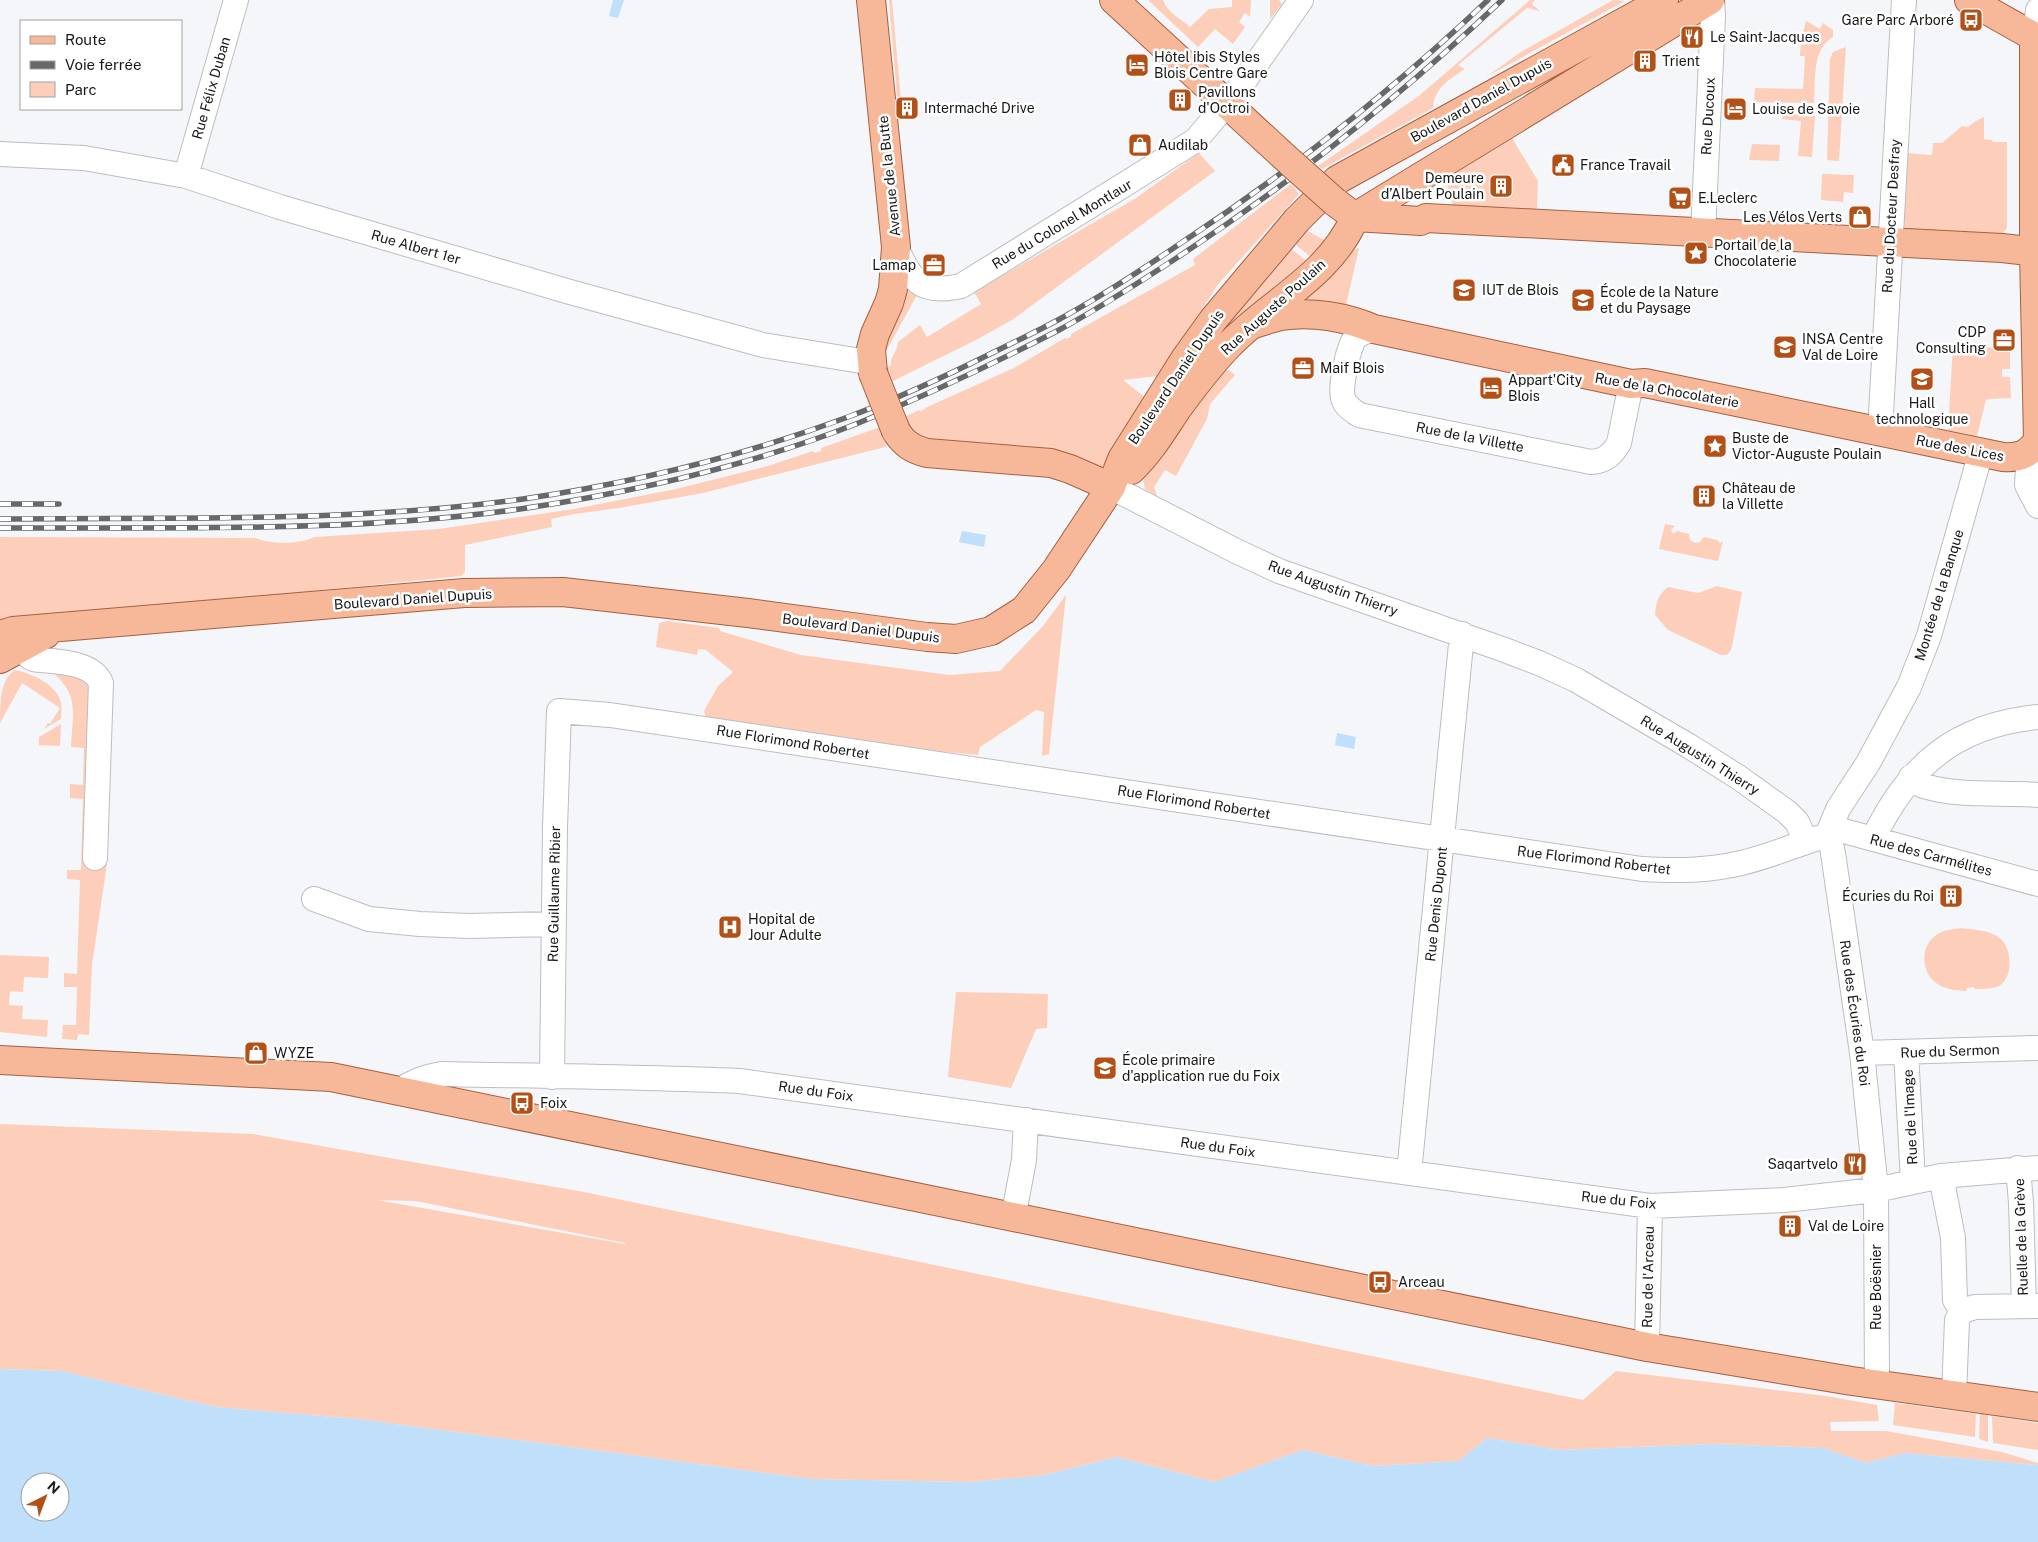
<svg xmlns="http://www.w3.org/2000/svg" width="2038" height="1542" font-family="'Public Sans',sans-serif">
	<rect width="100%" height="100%" fill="#f4f6f9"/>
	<path fill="#fdceb9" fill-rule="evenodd" d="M889,0h3l9,100 1,15 -3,6z
		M1148,0h15c5,14 18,18 27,27l19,-18 23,-2v-7h19l-1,17 -5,-4 -6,9 6,5 -12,17 -18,-15 -17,18z
		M1270,0h9l3,4 -12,15z
		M1530,0h5l-3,4 8,7 -13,-3 -69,57 7,4c-15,10 -31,19 -32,39l-111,61 -4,-3 102,-71z
		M1613,0l12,1 -139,76 35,-25z
		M1806,21l14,8 3,-6 10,7v7c-22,12 -17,45 -19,66l-60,-1 1,-14 48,1 2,-33h-5l1,-16z
		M1846,47l-7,114 -12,-1 3,-101 3,-7z
		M1782,113l33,3 -3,41 -14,-1 3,-35 -19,-2z
		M1984,117v22l8,1 1,2h14v86l-5,6 -94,-4 -6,-6 4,-71 26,2 1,-12h9l20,-17 6,1 8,-6z
		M1512,138l26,43 -1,28 -84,-4 -8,-26z
		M1752,144l28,1 -1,16 -30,-1z
		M1199,153l16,18 -203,149 -36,20 -85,42 -10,-12 10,-5c-1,-9 7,-14 7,-23l22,-17 7,12 54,-33 -7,-12 162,-94z
		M1822,174l32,1 -1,18 -9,-1 -1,10 -22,-2z
		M1291,184l8,10 -80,89 -61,93 -35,4 22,17 -42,69 -8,2 -40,-19 -128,-8 -12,-5 -13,-18 17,-8 1,1 5,-2v-1l89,-40 51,-30 2,1 4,-2v-3l124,-69 -2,-6z
		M1308,231l18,10 -15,16 -15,-12z
		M1284,243l26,21 -125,107z
		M1359,248l-14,62 -44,-9 54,-52z
		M904,283l14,10 -35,64z
		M1953,345l57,4v20h-8v8h8l1,21 -22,1 -3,1 -9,36 -29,-6z
		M1229,370l6,5 -25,29 -3,15 -31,57 -11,-6 -11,17 3,9 -12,-7 -2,-10 76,-107z
		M883,426l6,17 -4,4 -182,46 -84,15 -45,6 -23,5 1,8 -87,18v27l-4,4 -139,14 -322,37v-90l256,1c16,7 43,6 59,-1l124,-8 135,-20 102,-20 92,-23 45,-15 1,2 7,-2v-3z
		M1665,524l10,2 -4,4 2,4 4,-3 12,3 1,6 5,3 5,-1 4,-5 13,3 3,3 3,-2 -5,20 -59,-12z
		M1717,586l25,6 -10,55c-2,6 -5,9 -11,8l-53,-25 -13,-15c1,-13 3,-20 13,-28l30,6z
		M1066,595l-17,159 -7,2 2,-44 -8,-2 -56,37 -2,8 -87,-8 -185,-29 -2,-7 14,-25 15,-14 -27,-22 -8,-1 -1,6 -41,-8 3,-24 8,-2 52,7 1,3 81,24 148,20 51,-4 43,-45z
		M47,668l46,14 -1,178 15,4 -15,101 -3,70 -11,-1 -1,6 -15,-1 1,-14h13l1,-38h-13v-14l13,1 3,-94 -13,-1v-9h14l2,-71 -13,-1v-14l13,1 1,-37 -13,-1c2,-38 9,-54 -24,-79z
		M15,670c16,3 43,15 46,33 1,5 0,11 0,16l-17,10 4,-6 2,1 10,-16 -38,-25 -22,40c0,-18 0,-44 15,-53z
		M61,724l-1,22 -21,-1v-8z
		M1961,928c14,2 31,2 41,12 10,11 11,38 -3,46 -7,3 -16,3 -24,3l-1,-2 -7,1 -1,3c-10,-1 -21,-1 -30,-8 -15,-11 -16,-36 -1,-47 7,-6 18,-7 26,-8z
		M0,955l49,2 -1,21 -24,-1 -1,15 -13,-1 -1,14 14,1 -1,13 26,1 -1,17 -47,-5z
		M956,992l92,2 -1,34 -11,1 -25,59 -63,-11z
		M0,1124l253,10 331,58 999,208 33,-29 210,25 51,9 2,16 -49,1 1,9h55l116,21 36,11v2l-133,-12 -39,10 -43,-15 -110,-4 -153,6 -73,-12 -28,23 -86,5 -70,-16 -89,32 -97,-25 -77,19 -72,6 -157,-3 -453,-60 -142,-12 -154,-36 -62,-2zM377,1200l39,1 209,42v1z
		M1895,1403l81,11 -1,23 -82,-12z
		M1980,1413l8,1v28l-9,-3z
		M1992,1416l46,7v27l-45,-7z"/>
	<path fill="#bfdffa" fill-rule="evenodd" d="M613,0h11l-6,18 -9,-2z
		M962,531l24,4 -2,12 -25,-5z
		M1337,733l19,4 -2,12 -19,-4z
		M0,1369l62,2 154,36 142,12 453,60 157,3 72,-6 77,-19 97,25 89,-32 70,16 86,-5 28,-23 73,12 153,-6 110,4 43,15 39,-10 133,12v77h-2038zM30,1482h30v30h-30z"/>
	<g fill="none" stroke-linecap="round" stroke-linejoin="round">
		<g stroke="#bbbec0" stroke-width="26">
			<path id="minor" d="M2034,38l4,-28
				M0,154l84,4 102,18 94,31 290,85 193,53 98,16 10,3
				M186,176l50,-176
				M1703,233l10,-217 -1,-16
				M896,247c15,34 25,48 65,39l235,-146 42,-50 63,-90
				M1374,329c-7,2 -12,3 -18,8 -8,8 -16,50 -13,61 2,8 9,12 16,17l232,47c14,-1 21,-7 28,-19l12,-59
				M1880,432l24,-432
				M2038,456l-9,-4 -2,33 11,21
				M1111,487l125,64 43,20 223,78 37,14 37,17 113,66 49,31 49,35 10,10 9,20
				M13,633c5,9 9,19 18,25 3,2 7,2 11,2 19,2 51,3 59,23l-6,175
				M1911,777c4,3 8,8 13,9 36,11 77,6 114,9
				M1826,838l5,6 2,9 29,200 14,137 1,194
				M1826,838l12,-29 30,-46 41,-76 20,-51 52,-184
				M1873,839c35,-73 82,-114 165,-122
				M314,899l55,20 51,5 49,2 85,-2
				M1906,1052l7,130
				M1862,1053l176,-5
				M552,1077l3,-249 4,-117 51,4 1032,154c34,2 66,2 99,-6 26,-6 52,-17 77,-25 10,0 16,-6 26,-7l194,53
				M399,1091c14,-10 26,-14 42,-17 100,2 199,3 298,7l911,125 134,-6 92,-10 65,-14 97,-8
				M2018,1168l3,35 3,103
				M1409,1173l53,-539
				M1941,1176l12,62 2,62 7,11
				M1013,1218l11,-58 2,-40
				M1962,1311l13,-4 63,-1
				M1647,1347l3,-141
				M1954,1395l3,-75 5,-9"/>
		</g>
		<g stroke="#a46141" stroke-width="30">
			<path id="major" d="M871,0l25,247 -3,42 -4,14 -14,31 -4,15 2,24
				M1114,0l176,162
				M1969,0l69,39
				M1335,202l20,15 66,4 5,-3 576,30 36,4
				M1355,217l355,-217
				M1251,325c10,-3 20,-7 30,-9 31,-5 65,1 93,13l257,55 14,-1 358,74c16,1 26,-2 35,-17l-4,-188v-214
				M896,431c8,13 16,18 31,22l124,10 19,6 41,18
				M1131,470c19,-18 32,-40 46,-61 16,-22 32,-43 51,-63 41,-43 103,-71 127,-129
				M0,635l13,-4 451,-38 99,-1 185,21 179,24 29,2 35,-8 33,-21 32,-40 55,-83 11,-28 63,-100 28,-39 84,-100 40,-40 327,-180
				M0,659l46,-25
				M0,1060l331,17 1316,270 205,34 186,26"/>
		</g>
		<use href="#minor" stroke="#fff" stroke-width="24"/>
		<use href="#major" stroke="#f7b89a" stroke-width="28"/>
		<g stroke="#676869" stroke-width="5.5">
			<path id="rail" d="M0,504h59
				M0,519c175,-2 350,4 523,-20 111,-16 220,-43 325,-82 48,-18 96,-40 142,-63 22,-11 44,-21 66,-33 43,-23 84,-50 125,-78 109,-72 212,-153 307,-243
				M0,528c173,-1 348,5 520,-19 114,-17 229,-43 336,-85 69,-28 137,-60 203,-94 39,-21 76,-45 113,-69 118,-77 228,-164 330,-261"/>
		</g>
		<use href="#rail" stroke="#fff" stroke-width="4" stroke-dasharray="11" stroke-linecap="butt"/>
		<g stroke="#a46141" stroke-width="30" stroke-linecap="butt">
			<path id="major-bridge" d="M1290,162l45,40
				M873,373l23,58"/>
		</g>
		<use href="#major-bridge" stroke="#f7b89a" stroke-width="28"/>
	</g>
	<defs>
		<g id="bus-square" transform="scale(1.25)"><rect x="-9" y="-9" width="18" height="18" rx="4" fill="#b35017" stroke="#fff"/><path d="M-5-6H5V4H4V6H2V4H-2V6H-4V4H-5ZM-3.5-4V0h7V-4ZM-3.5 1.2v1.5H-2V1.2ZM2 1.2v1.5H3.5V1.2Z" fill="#fff"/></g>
		<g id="restaurant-square" transform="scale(1.25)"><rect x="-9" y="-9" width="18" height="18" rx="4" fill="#b35017" stroke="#fff"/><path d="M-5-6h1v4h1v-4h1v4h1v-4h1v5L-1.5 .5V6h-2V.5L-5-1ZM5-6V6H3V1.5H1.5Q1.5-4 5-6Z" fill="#fff"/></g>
		<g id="building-square" transform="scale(1.25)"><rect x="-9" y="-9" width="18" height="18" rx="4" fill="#b35017" stroke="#fff"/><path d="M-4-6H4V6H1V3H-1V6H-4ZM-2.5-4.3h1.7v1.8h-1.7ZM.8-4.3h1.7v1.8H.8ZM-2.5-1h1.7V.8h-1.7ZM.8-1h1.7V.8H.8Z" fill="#fff"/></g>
		<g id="hotel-square" transform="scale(1.25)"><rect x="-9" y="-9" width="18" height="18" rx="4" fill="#b35017" stroke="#fff"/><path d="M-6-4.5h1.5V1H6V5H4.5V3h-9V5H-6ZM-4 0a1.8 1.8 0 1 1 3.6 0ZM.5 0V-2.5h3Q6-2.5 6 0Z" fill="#fff"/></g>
		<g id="shop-square" transform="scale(1.25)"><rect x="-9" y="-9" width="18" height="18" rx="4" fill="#b35017" stroke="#fff"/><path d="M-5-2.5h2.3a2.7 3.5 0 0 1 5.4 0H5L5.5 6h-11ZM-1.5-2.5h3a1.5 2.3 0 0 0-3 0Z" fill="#fff"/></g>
		<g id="civic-square" transform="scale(1.25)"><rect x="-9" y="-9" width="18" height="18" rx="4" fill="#b35017" stroke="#fff"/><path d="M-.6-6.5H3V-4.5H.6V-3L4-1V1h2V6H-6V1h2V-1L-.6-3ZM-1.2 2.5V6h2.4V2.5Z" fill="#fff"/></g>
		<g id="supermarket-square" transform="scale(1.25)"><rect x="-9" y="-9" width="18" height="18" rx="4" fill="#b35017" stroke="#fff"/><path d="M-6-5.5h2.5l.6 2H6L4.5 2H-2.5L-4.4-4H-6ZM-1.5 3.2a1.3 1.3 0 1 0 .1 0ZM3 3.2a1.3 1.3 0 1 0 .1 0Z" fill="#fff"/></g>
		<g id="sight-square" transform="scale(1.25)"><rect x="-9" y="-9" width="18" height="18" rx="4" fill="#b35017" stroke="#fff"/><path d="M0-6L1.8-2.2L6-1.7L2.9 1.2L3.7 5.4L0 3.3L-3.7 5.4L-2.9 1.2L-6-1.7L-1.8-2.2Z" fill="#fff"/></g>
		<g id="office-square" transform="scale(1.25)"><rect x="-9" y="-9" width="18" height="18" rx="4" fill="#b35017" stroke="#fff"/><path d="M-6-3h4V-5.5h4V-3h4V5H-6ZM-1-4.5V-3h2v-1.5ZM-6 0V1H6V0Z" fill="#fff"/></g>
		<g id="university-square" transform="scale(1.25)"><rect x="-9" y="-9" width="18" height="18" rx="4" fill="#b35017" stroke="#fff"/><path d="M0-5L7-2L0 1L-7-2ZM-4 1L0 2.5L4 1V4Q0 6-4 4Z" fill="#fff"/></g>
		<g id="hospital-square" transform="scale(1.25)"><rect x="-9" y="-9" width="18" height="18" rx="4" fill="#b35017" stroke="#fff"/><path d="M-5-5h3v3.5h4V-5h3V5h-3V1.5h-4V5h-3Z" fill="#fff"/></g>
		<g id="school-square" transform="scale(1.25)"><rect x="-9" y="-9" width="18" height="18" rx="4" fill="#b35017" stroke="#fff"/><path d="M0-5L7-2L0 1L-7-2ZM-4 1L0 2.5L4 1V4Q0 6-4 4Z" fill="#fff"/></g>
	</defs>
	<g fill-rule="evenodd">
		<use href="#bus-square" x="1971" y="20"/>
		<use href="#restaurant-square" x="1692" y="37"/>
		<use href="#building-square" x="1645" y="61"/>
		<use href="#hotel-square" x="1137" y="65"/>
		<use href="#building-square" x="1180" y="100"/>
		<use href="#building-square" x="907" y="108"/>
		<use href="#hotel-square" x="1735" y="109"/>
		<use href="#shop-square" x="1140" y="145"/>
		<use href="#civic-square" x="1563" y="165"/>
		<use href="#building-square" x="1501" y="186"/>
		<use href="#supermarket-square" x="1680" y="198"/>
		<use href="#shop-square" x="1860" y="217"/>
		<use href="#sight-square" x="1696" y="253"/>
		<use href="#office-square" x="934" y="265"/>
		<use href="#university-square" x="1464" y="290"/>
		<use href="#university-square" x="1583" y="300"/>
		<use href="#office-square" x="2004" y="340"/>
		<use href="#university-square" x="1785" y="347"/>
		<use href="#office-square" x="1303" y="368"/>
		<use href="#university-square" x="1922" y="379"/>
		<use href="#hotel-square" x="1491" y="388"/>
		<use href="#sight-square" x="1715" y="446"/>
		<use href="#building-square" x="1704" y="496"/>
		<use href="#building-square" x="1951" y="896"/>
		<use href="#hospital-square" x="730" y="927"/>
		<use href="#shop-square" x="256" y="1053"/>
		<use href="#school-square" x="1105" y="1068"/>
		<use href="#bus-square" x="522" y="1103"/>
		<use href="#restaurant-square" x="1855" y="1164"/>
		<use href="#building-square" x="1790" y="1226"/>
		<use href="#bus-square" x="1380" y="1282"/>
	</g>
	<g text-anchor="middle" stroke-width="5" stroke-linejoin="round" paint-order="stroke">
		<g font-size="14" fill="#161717" stroke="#fff" text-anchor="start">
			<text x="1954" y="25" text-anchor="end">Gare Parc Arboré</text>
			<text x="1710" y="42">Le Saint-Jacques</text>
			<text x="1154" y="62">Hôtel ibis Styles<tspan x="1154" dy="16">Blois Centre Gare</tspan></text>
			<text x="1662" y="66">Trient</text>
			<text x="1198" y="97">Pavillons<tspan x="1198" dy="16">d'Octroi</tspan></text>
			<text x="924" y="113">Intermaché Drive</text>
			<text x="1752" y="114">Louise de Savoie</text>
			<text x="1158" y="150">Audilab</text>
			<text x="1580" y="170">France Travail</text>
			<text x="1484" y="183" text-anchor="end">Demeure<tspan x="1484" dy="16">d’Albert Poulain</tspan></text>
			<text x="1698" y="203">E.Leclerc</text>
			<text x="1842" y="222" text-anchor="end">Les Vélos Verts</text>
			<text x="1714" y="250">Portail de la<tspan x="1714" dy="16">Chocolaterie</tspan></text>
			<text x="916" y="270" text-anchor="end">Lamap</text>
			<text x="1482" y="295">IUT de Blois</text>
			<text x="1600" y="297">École de la Nature<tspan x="1600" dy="16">et du Paysage</tspan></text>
			<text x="1986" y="337" text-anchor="end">CDP<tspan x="1986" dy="16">Consulting</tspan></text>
			<text x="1802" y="344">INSA Centre<tspan x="1802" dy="16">Val de Loire</tspan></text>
			<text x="1320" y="373">Maif Blois</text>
			<text x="1508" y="385">Appart'City<tspan x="1508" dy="16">Blois</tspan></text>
			<text x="1922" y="408" text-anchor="middle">Hall<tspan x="1922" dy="16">technologique</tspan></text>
			<text x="1732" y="443">Buste de<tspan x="1732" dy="16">Victor-Auguste Poulain</tspan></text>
			<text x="1722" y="493">Château de<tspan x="1722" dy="16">la Villette</tspan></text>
			<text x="1934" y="901" text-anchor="end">Écuries du Roi</text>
			<text x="748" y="924">Hopital de<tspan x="748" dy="16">Jour Adulte</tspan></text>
			<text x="274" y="1058">WYZE</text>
			<text x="1122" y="1065">École primaire<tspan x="1122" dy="16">d'application rue du Foix</tspan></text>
			<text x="540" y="1108">Foix</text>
			<text x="1838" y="1169" text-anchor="end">Saqartvelo</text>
			<text x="1808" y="1231">Val de Loire</text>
			<text x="1398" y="1287">Arceau</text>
		</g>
		<g font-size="14" fill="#161717" stroke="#fff">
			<text transform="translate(211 88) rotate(-74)" y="5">Rue Félix Duban</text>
			<text transform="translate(1481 100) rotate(-29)" y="5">Boulevard Daniel Dupuis</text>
			<text transform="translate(1708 116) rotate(-87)" y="5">Rue Ducoux</text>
			<text transform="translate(889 176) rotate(-96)" y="5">Avenue de la Butte</text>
			<text transform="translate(1891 216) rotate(-87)" y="5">Rue du Docteur Desfray</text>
			<text transform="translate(1062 224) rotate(-31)" y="5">Rue du Colonel Montlaur</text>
			<text transform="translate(416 247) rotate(16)" y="5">Rue Albert 1er</text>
			<text transform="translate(1273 307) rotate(-42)" y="5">Rue Auguste Poulain</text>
			<text transform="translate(1176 377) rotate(-56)" y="5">Boulevard Daniel Dupuis</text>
			<text transform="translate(1667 390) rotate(10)" y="5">Rue de la Chocolaterie</text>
			<text transform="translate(1470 437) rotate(11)" y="5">Rue de la Villette</text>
			<text transform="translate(1960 448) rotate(11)" y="5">Rue des Lices</text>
			<text transform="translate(1333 588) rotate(20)" y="5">Rue Augustin Thierry</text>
			<text transform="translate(1939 595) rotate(-73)" y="5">Montée de la Banque</text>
			<text transform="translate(413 599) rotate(-4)" y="5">Boulevard Daniel Dupuis</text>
			<text transform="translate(861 628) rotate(7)" y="5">Boulevard Daniel Dupuis</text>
			<text transform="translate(793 742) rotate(9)" y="5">Rue Florimond Robertet</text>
			<text transform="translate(1700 755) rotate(32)" y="5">Rue Augustin Thierry</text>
			<text transform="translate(1194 802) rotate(9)" y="5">Rue Florimond Robertet</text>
			<text transform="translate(1931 855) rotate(15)" y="5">Rue des Carmélites</text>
			<text transform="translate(1594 860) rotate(7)" y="5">Rue Florimond Robertet</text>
			<text transform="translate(554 894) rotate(-89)" y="5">Rue Guillaume Ribier</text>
			<text transform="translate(1436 904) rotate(-84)" y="5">Rue Denis Dupont</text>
			<text transform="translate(1855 1013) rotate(82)" y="5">Rue des Écuries du Roi</text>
			<text transform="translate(1950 1051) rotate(-2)" y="5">Rue du Sermon</text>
			<text transform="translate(816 1091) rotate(8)" y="5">Rue du Foix</text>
			<text transform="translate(1910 1117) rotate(-93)" y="5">Rue de l'Image</text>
			<text transform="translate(1218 1147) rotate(8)" y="5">Rue du Foix</text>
			<text transform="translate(1619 1200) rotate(6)" y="5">Rue du Foix</text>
			<text transform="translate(2021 1237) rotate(-92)" y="5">Ruelle de la Grève</text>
			<text transform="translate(1648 1277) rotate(-89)" y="5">Rue de l'Arceau</text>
			<text transform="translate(1876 1287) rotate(-90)" y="5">Rue Boësnier</text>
		</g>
	</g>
	<rect x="20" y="20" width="162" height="90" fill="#ffffff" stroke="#a2a2a2"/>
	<rect x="30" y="36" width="25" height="8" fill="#f7b89a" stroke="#a2a2a2"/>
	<text x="65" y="45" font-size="15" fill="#161717">Route</text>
	<rect x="30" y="61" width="25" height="8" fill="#676869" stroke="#a2a2a2"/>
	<text x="65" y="70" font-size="15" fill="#161717">Voie ferrée</text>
	<rect x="30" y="82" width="25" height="15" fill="#fdceb9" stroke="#a2a2a2"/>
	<text x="65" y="95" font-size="15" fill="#161717">Parc</text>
	<g transform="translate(45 1497) rotate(42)"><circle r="24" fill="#ffffff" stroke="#a2a2a2"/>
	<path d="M0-4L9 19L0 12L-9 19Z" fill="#b35017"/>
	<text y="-8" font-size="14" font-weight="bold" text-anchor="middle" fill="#161717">N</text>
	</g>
</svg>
